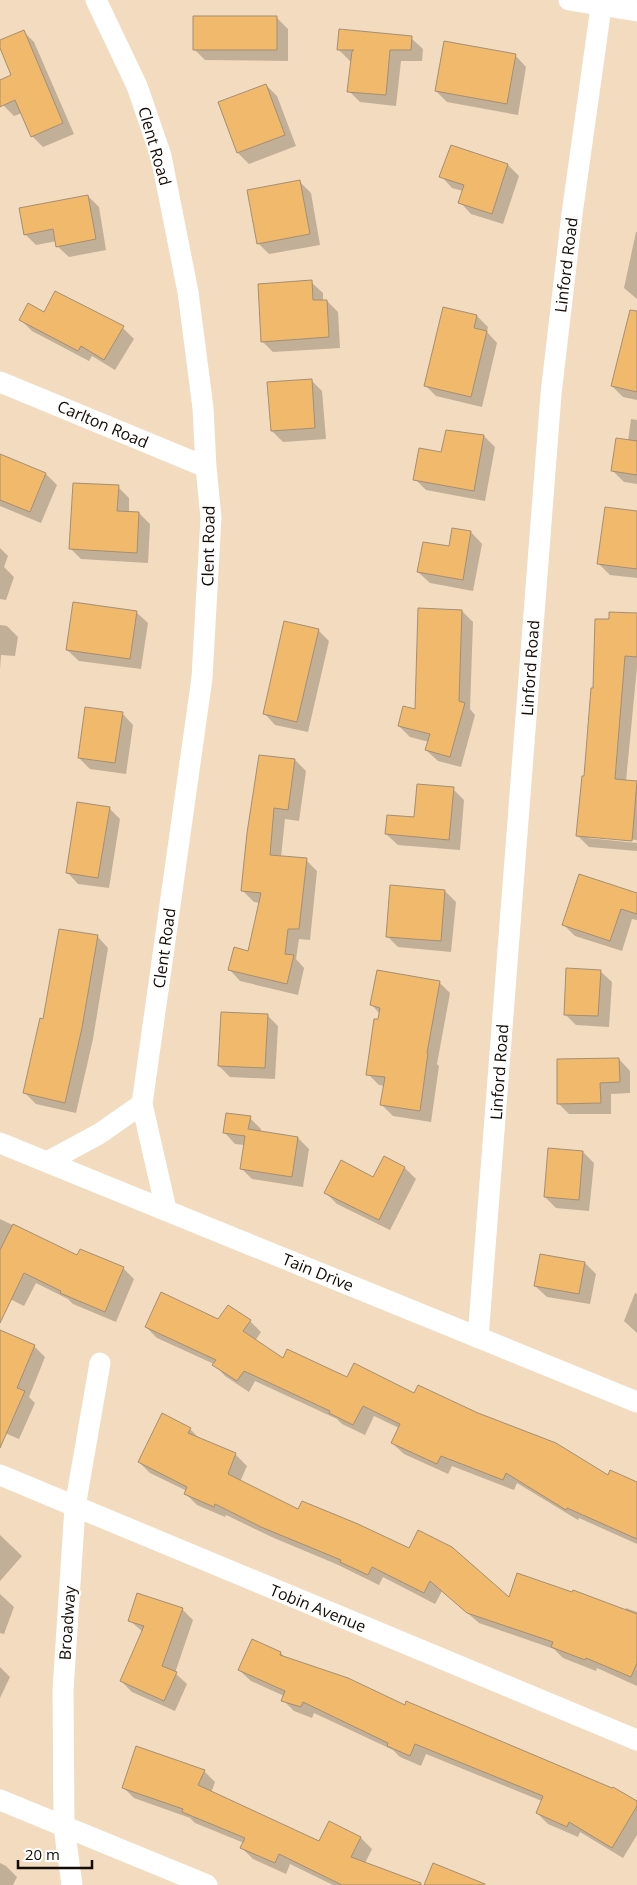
<svg xmlns="http://www.w3.org/2000/svg" width="637" height="1885" font-family="'Open Sans',sans-serif">
	<rect width="100%" height="100%" fill="#f2dbbe"/>
	<path fill="#0003" d="M277,18l11,11v32l-83,-1 -11,-11z
		M23,31l11,11 40,92 -31,13 -11,-11 -10,-23 -8,3 -11,-11 -3,-7v-17l13,-5 -13,-31v-4z
		M411,38l12,11 -1,12h-21l-5,45 -36,-4 -11,-11 3,-30h-2l-11,-11z
		M515,55l11,12 -8,48 -71,-13 -11,-11z
		M266,85l11,11 19,50 -47,18 -11,-11z
		M508,165l11,11 -16,48 -32,-10 -11,-12 3,-11 -11,-3 -11,-12z
		M300,182l11,11 9,52 -51,9 -11,-11z
		M88,196l11,11 7,43 -37,7 -12,-11v-5l-21,4 -11,-11z
		M636,232h1v67l-13,-11z
		M311,282l12,11v8h4l11,11 2,36 -67,4 -11,-11z
		M443,308l34,8 11,11 -1,5 10,11 -15,64 -46,-11 -11,-11z
		M45,314l78,14 11,11 -19,31 -23,-14 -3,5 -57,-30 -11,-11z
		M637,332v68l-14,-3 -11,-11z
		M311,380l11,11 4,48 -43,3 -11,-11z
		M631,419l6,1v64l-13,-2 -11,-11 15,-30z
		M484,436l11,11 -10,54 -59,-11 -11,-11 27,-26z
		M0,455l46,19 11,11 -16,38 -41,-17z
		M118,487l11,11v15h10l11,11 -2,39 -67,-4 -11,-11z
		M637,512v66l-27,-3 -11,-11z
		M471,532l11,12 -9,47 -43,-8 -12,-11z
		M0,548l8,8 -4,11 10,10 -8,23 -6,-1z
		M462,611l11,11 -3,87 5,6 -14,52 -23,-6 -12,-11 3,-8 -19,-5 -11,-11 17,-16z
		M136,612l12,11 -7,46 -62,-8 -12,-11z
		M637,614v53l-11,114 11,1v58l-49,-4v2l49,5v8l-48,-4 -11,-11 16,-146z
		M0,625l7,1 11,11 -3,19 -14,-1 -1,15z
		M318,630l11,11 -21,91 -33,-7 -11,-12z
		M122,713l11,12 -7,49 -36,-5 -11,-11z
		M295,760l11,11 -7,50 -14,-2 -4,38 25,3 11,11 -7,69 -11,-1 -3,20 8,9 -6,27 -58,-14 -11,-12 19,-17 12,-49 -6,-1 -11,-11 5,-58z
		M453,789l11,11 -4,50 -62,-5 -12,-11 30,-16z
		M109,808l11,11 -11,69 -31,-4 -11,-12z
		M445,891l11,11 -5,50 -53,-5 -11,-11z
		M637,895v25l-5,-1 -10,32 -47,-15 -12,-12z
		M97,936l11,12 -15,91 -17,74 -40,-9 -11,-11 19,-73z
		M600,971l12,11 -3,45 -33,-2 -11,-11z
		M439,982l11,11 -13,71 2,2 -8,56 -38,-6 -11,-11 3,-19 -6,-1 -11,-11 12,-60 -8,-9z
		M267,1015l11,11 -3,53 -45,-2 -11,-11z
		M619,1059l11,12v22l-19,1v20h-42l-11,-11z
		M250,1118l11,11v3l37,6 11,11 -6,38 -51,-8 -11,-11 4,-23 -10,-1 -11,-12z
		M583,1152l11,11 -5,48 -33,-3 -11,-11z
		M384,1158l21,10 11,11 -26,51 -53,-26 -11,-11 48,-15z
		M0,1219l77,37 46,12 11,11 -18,43 -43,-18 -5,-5 -32,-16 -12,23 -24,-12z
		M585,1263l11,11 -6,30 -43,-7 -12,-11z
		M635,1293l2,1v39l-13,-12z
		M219,1321h31l11,11 -6,9 28,19 65,19 67,15 194,82 28,7v61l-58,-26 -1,2 -61,-37 -3,7 -62,-24 -4,8 -44,-20 -12,-11 7,-15 -25,-12 -9,19 -23,-11 -5,-5 -82,-38 -6,11 -24,-16 -11,-12 -57,-26 -11,-11z
		M0,1333l34,13 11,11 -16,40 6,6 -16,36 -19,-8z
		M190,1429l11,11 35,15 11,11 -7,16 59,29 210,88 116,12 1,-3 11,4v74l-40,-18 -1,3 -33,-13 -9,-9 -75,-26 -37,-32 -7,13 -52,-27 -4,8 -43,-21 -62,-26 -48,-23 -1,2 -28,-12 -11,-11 1,-3 -37,-18 -11,-11z
		M0,1535l22,21 -22,25z
		M0,1594l14,13 -10,27 -4,-1z
		M182,1609l11,11 -18,53 12,11 -12,27 -43,-19 -11,-11 22,-49 -14,-12z
		M281,1653l5,6 351,144v32l-14,23 -43,-26 -2,5 -30,-13 -11,-11 5,-12 -116,-47 -5,12 -21,-9 -7,-7 -79,-37 -2,5 -18,-7 -11,-11 1,-4 -33,-15 -12,-11z
		M0,1667l10,10 -10,21z
		M204,1771l11,11 -4,11 108,49 10,-20 32,16 11,11 -7,14 56,22h-88l-43,-21 -4,10 -33,-15 -11,-11 2,-5 -49,-20 -5,-5 -56,-20 -11,-11z
		M0,1863l6,3 11,11 -4,8h-13z"/>
	<path fill="#f0b96b" stroke="#a48f74" d="M193,16h84v34h-84z
		M339,29l73,7 -1,14h-21l-4,45 -39,-3 5,-41 2,-1h-17z
		M24,30l39,93 -32,14 -16,-37 -15,7v-27l11,-5 -11,-27v-8z
		M444,41l72,13 -9,50 -72,-13z
		M266,84l19,51 -48,18 -19,-51z
		M451,145l57,19 -16,50 -34,-11 6,-18 -25,-8z
		M300,180l10,54 -53,10 -10,-54z
		M88,195l8,44 -40,8 -3,-18 -29,6 -5,-27z
		M312,280l1,20h14l2,37 -68,5 -3,-58z
		M55,291l69,35 -20,34 -23,-14 -3,5 -59,-31 9,-17 16,9z
		M443,307l34,8 -3,13 13,3 -16,66 -47,-11z
		M630,310l7,1v81l-26,-6z
		M312,379l3,49 -44,3 -4,-49z
		M446,430l38,5 -10,56 -61,-11 6,-32 22,4z
		M616,438l21,3v34l-26,-4z
		M0,454l46,19 -16,39 -30,-12z
		M73,483l46,2 -2,26 22,1 -2,41 -68,-4z
		M605,507l32,4v58l-40,-5z
		M452,528l19,3 -8,49 -46,-8 6,-30 26,4z
		M73,602l64,9 -7,48 -64,-9z
		M418,608l44,2 -3,91 6,2 -15,54 -25,-7 5,-16 -32,-8 5,-20 12,3z
		M609,612l28,1v44l-12,-1 -10,123 22,2 -5,60 -56,-5 6,-60h2l7,-88h2l2,-69h14z
		M284,621l35,8 -22,93 -34,-8z
		M85,707l38,5 -8,51 -37,-5z
		M259,755l36,4 -7,51 -14,-2 -4,47 37,3 -8,71h-11l-3,25 9,1 -7,29 -59,-14 6,-23 14,4 13,-58 -20,-2 6,-58z
		M417,784l37,3 -5,53 -64,-6 2,-19 27,2z
		M77,802l33,5 -12,71 -32,-5z
		M579,874l58,19v21l-16,-5 -11,32 -48,-16z
		M390,885l55,5 -4,51 -55,-4z
		M59,929l39,6 -16,93 -17,75 -42,-10 17,-75 3,1z
		M566,968l35,2 -3,46 -34,-1z
		M377,970l63,11 -13,72h1l-8,58 -40,-6 5,-28 -19,-2 8,-56h4l2,-11 -10,-3z
		M221,1012l47,2 -3,54 -47,-2z
		M619,1058l1,24 -20,1 1,20 -44,1v-45z
		M226,1113l25,3 -3,13 50,8 -6,40 -52,-8 5,-33 -22,-3z
		M548,1148l35,3 -4,49 -35,-3z
		M384,1156l21,11 -26,53 -55,-27 17,-33 32,17z
		M13,1224l64,31 3,-6 44,18 -19,45 -45,-19 1,-2 -37,-18 -24,50v-73z
		M540,1254l45,8 -6,32 -45,-8z
		M161,1292l57,27 10,-14 23,15 -8,11 40,27 4,-9 60,28 7,-14 60,30 4,-8 60,28 78,30 52,32 2,-5 27,12v57l-70,-31 -1,2 -60,-37 -3,7 -62,-24 -4,8 -46,-21 9,-19 -37,-18 -10,19 -24,-12 1,-2 -86,-40 -7,10 -25,-16 4,-5 -71,-33z
		M0,1330l35,15 -18,43 8,3 -25,57z
		M162,1413l29,15 -3,5 48,20 -8,21 70,35 4,-8 56,23 51,24 9,-18 34,17 57,50 8,-24 55,19 1,-2 64,24v49l-6,14 -45,-19 -1,2 -34,-13 2,-5 -86,-29 -37,-32 -6,12 -52,-26 -4,8 -28,-13 1,-2 -80,-33 -46,-23 -1,3 -30,-13 3,-7 -49,-25z
		M137,1593l46,15 -21,58 15,6 -13,29 -44,-20 24,-55 -16,-5z
		M252,1639l29,13 -1,3 68,23 57,27 1,-4 206,87 1,-1 24,14v5l-25,42 -43,-26 -2,5 -31,-14 7,-17 -128,-52 -5,12 -23,-10 1,-3 -85,-41 -2,5 -20,-6 4,-10 -47,-21z
		M136,1746l69,24 -7,15 121,56 10,-20 32,16 -10,20 70,26v2h-79l-63,-31 -4,9 -35,-15 5,-10 -63,-26 1,-3 -61,-21z
		M433,1863l52,21v1h-61z"/>
	<g fill="none" stroke-linecap="round" stroke-linejoin="round">
		<path stroke="#fff" stroke-width="21" d="M96,0l41,86 24,70 27,136 15,116 3,59 5,51 -9,160 -60,426 24,105
			M569,0l68,11
			M0,382l206,85
			M0,1143l637,259
			M47,1162l52,-28 43,-30
			M478,1338l73,-944 21,-180 30,-214
			M0,1475l637,265
			M0,1800l207,85
			M72,1885l-8,-58 -1,-137 12,-183 25,-144"/>
	</g>
	<g text-anchor="middle" stroke-width="4.5" stroke-linejoin="round" paint-order="stroke">
		<g font-size="16" fill="#130c04" stroke="#fff">
			<text transform="translate(155 146) rotate(74)" y="6">Clent Road</text>
			<text transform="translate(566 265) rotate(-83)" y="6">Linford Road</text>
			<text transform="translate(103 424) rotate(23)" y="6">Carlton Road</text>
			<text transform="translate(208 546) rotate(-89)" y="6">Clent Road</text>
			<text transform="translate(530 668) rotate(-86)" y="6">Linford Road</text>
			<text transform="translate(164 948) rotate(-82)" y="6">Clent Road</text>
			<text transform="translate(499 1072) rotate(-86)" y="6">Linford Road</text>
			<text transform="translate(318 1272) rotate(22)" y="6">Tain Drive</text>
			<text transform="translate(318 1608) rotate(22)" y="6">Tobin Avenue</text>
			<text transform="translate(67 1623) rotate(-86)" y="6">Broadway</text>
		</g>
	</g>
	<path d="M18 1860v8h74v-8" fill="none" stroke="#130c04" stroke-width="2.5"/>
	<text x="25" y="1860" font-size="15" fill="#130c04" stroke="#ffffff" stroke-width="4" paint-order="stroke">20 m</text>
</svg>
